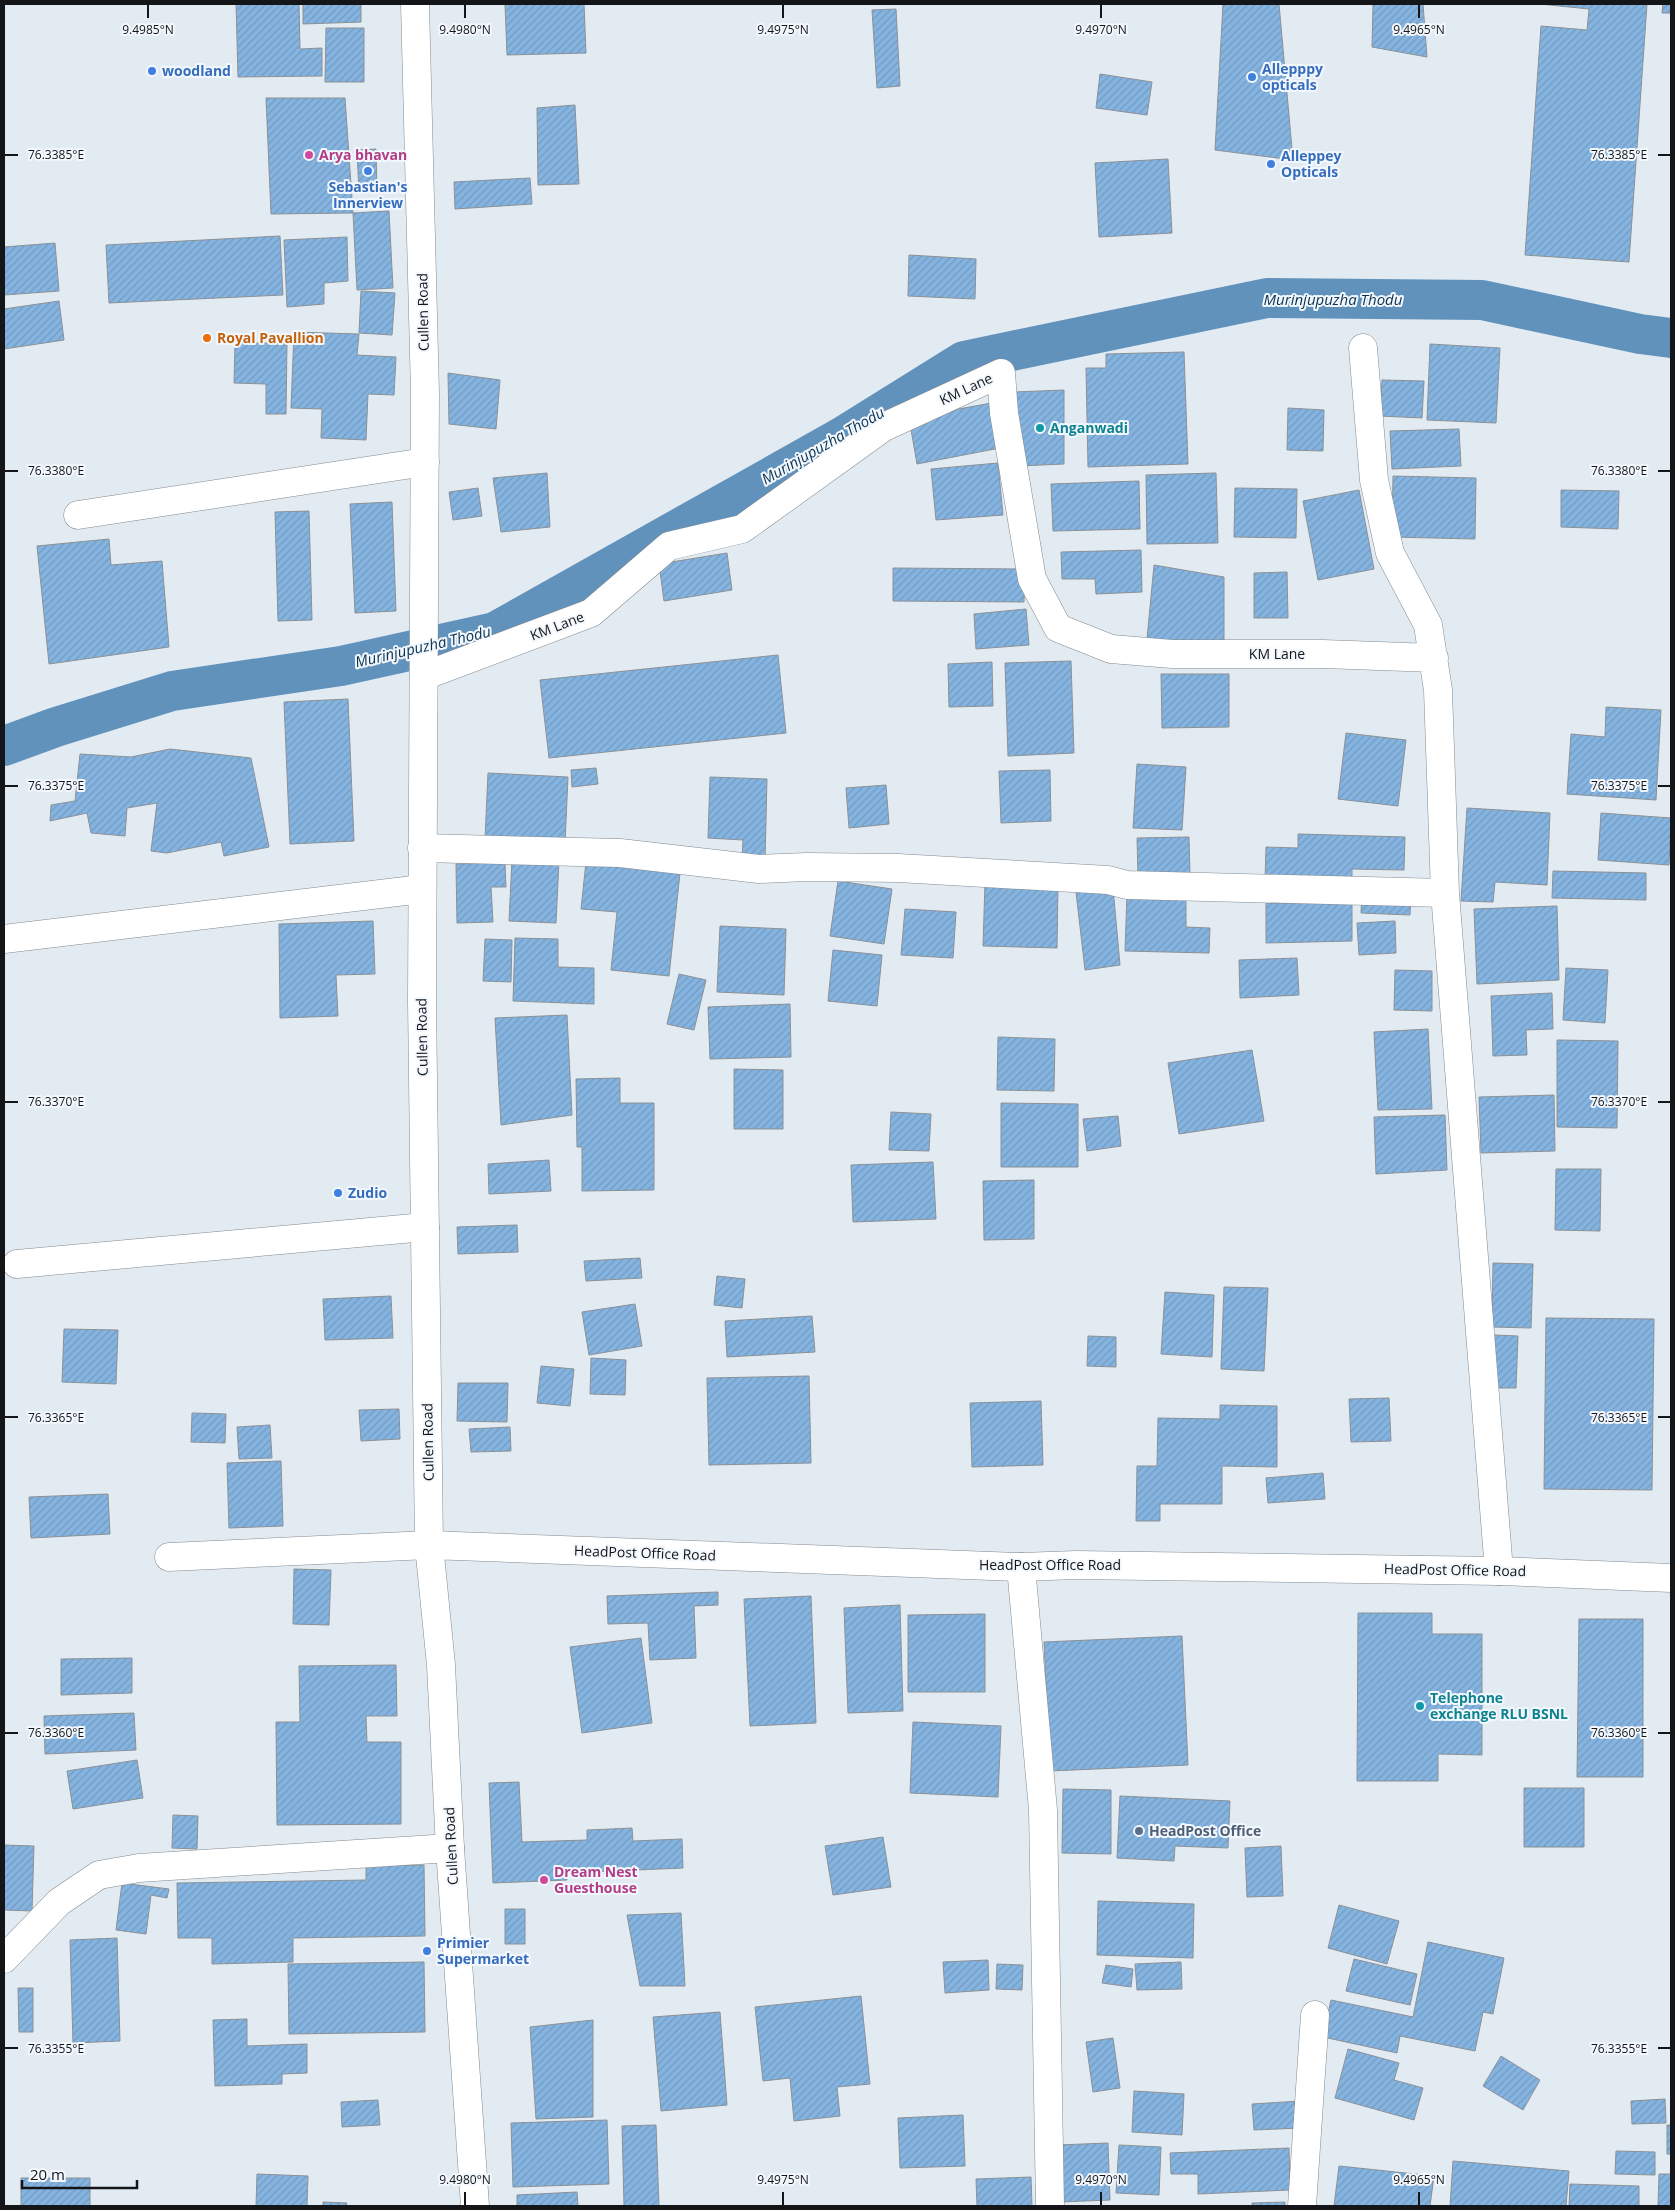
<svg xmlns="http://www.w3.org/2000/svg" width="1675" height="2210" font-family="'Open Sans',sans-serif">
	<defs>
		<pattern id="building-hatch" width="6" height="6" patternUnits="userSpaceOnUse" patternTransform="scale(1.25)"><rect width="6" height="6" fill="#85b4e1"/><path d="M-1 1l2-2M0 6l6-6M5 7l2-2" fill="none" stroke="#729ac0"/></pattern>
	</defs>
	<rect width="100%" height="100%" fill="#e3ebf2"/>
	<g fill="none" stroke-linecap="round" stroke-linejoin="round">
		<path stroke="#6192bc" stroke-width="40" d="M4,746l52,-19 116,-36 169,-25 154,-34 347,-195 122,-76 303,-63 215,2 158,34 31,4"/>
	</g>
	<path fill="url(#building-hatch)" stroke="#8a9197" d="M236,4h63l1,45 22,-1v28l-84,1z
		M303,4h58v18l-58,2z
		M505,4h79l2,49 -79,2z
		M1223,4h56l14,156 -78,-10z
		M1373,4h50l4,53 -55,-10z
		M1540,4h107l-18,258 -104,-7 16,-229 46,4 2,-21z
		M1663,4h8v9h-9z
		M896,9l4,77 -23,2 -5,-78z
		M326,28h38v54h-39z
		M1100,74l52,8 -5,33 -51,-7z
		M266,98h79l8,115 -82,1z
		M575,105l4,79 -41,1 -1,-77z
		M376,149l1,43 -18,1 -2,-43z
		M1168,159l4,74 -73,4 -4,-74z
		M530,178l2,26 -77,5 -1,-27z
		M389,211l4,77 -36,2 -4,-77z
		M280,236l3,59 -174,8 -3,-58z
		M347,237l1,44 -24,2v21l-37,3 -3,-67z
		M55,243l4,48 -55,4v-48z
		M909,255l67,4 -1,40 -67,-3z
		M361,291l34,2 -3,42 -33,-2z
		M59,301l5,39 -60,9v-40z
		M294,332l65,2 -2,21 39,2 -2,38 -26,-1 -2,46 -45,-2 1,-29 -31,-1z
		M235,343h52l-1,71h-20v-30l-32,-1z
		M1430,344l70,4 -4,75 -69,-3z
		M1184,352l4,112 -100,3 -2,-99h20v-14z
		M448,373l52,7 -4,49 -47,-5z
		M1382,380l42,1 -2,37 -42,-2z
		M1064,390v74l-45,2 -5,-74z
		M997,402l8,45 -88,17 -8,-46z
		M1288,408l36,2 -1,41 -36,-1z
		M1459,429l2,37 -69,3 -2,-38z
		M998,463l5,52 -67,5 -5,-51z
		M547,473l3,54 -49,5 -8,-54z
		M1216,473l2,70 -71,1 -1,-69z
		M1393,476l83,2 -1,61 -83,-2z
		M1139,481l1,48 -87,2 -2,-47z
		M478,488l4,28 -29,4 -4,-28z
		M1235,488l62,1 -1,49 -62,-1z
		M1359,490l15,79 -56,11 -15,-79z
		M1561,490l58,1 -1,38 -57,-2z
		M392,502l4,109 -41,2 -5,-109z
		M309,511l3,109 -34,1 -3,-109z
		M109,539l2,26 51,-4 7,86 -120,17 -12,-118z
		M1141,550l1,42 -46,2 -1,-15h-33l-1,-27z
		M727,553l5,37 -68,11 -5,-37z
		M1154,565l70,12v67l-77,-5z
		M893,568l132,1 -1,33 -131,-1z
		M1287,572l1,46h-34v-45z
		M1026,609l3,36 -53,4 -2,-35z
		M778,655l8,78 -237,25 -9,-78z
		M1071,661l3,92 -66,3 -3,-93z
		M992,662l1,44 -44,1 -1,-43z
		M1161,674h68v53l-67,1z
		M348,699l6,142 -64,3 -6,-142z
		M1606,707l55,3 -5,90 -89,-6 4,-60 34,3z
		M1346,733l60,7 -8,66 -60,-7z
		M170,749l81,9 18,89 -45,9 -3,-14 -54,11 -16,-2 6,-48 -30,5 -2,28 -34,-3 -4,-20 -37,8 1,-16 24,-4 5,-47 51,3z
		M1137,764l49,3 -4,63 -49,-2z
		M596,768l2,16 -26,3 -1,-17z
		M1050,770l1,51 -50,2 -2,-52z
		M488,773l80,4 -3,66 -80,-4z
		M710,777l57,2 -2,82 -23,-1 1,-20 -35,-2z
		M886,785l3,39 -40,4 -3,-40z
		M1467,808l83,5 -3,72 -52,-3 -2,20 -32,-1z
		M1601,813l70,5 -2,47 -71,-5z
		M1298,834l107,3 -1,33 -52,-1v15l-87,-3 1,-34 32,1z
		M1189,837l1,37 -52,2 -1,-38z
		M512,859l47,2 -3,62 -47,-2z
		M586,862l94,11 -11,103 -58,-6 6,-58 -36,-3z
		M505,863l1,24h-15l2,35 -36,1 -1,-59z
		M1553,871l93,2v27l-94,-2z
		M838,881l54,8 -8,55 -54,-8z
		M985,883l73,2 -1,63 -74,-2z
		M1113,888l7,77 -35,5 -9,-78z
		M1362,892l49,2 -1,21 -49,-2z
		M1127,894l59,1v32l24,1 -1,25 -84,-2z
		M1352,902v39l-86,2v-40z
		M1557,906l2,74 -82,4 -3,-75z
		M905,909l51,3 -3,46 -52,-3z
		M373,921l2,53 -39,1 2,41 -58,2 -1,-94z
		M1395,921l1,32 -37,2 -2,-32z
		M720,926l66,3 -2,66 -67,-3z
		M515,938l43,1v28l36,1v36l-81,-3z
		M485,939l27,1 -1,42 -28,-1z
		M833,950l49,5 -5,51 -49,-5z
		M1297,958l2,37 -59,3 -1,-38z
		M1566,968l42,2 -3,53 -42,-3z
		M1395,970l37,1v40l-38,-1z
		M679,974l27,6 -12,50 -27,-6z
		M1552,993l1,36 -27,1 1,25 -34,1 -2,-60z
		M790,1004l1,53 -81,2 -2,-52z
		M567,1015l5,100 -71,10 -6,-107z
		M1428,1029l4,80 -54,1 -4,-78z
		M998,1037l57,2 -1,52 -57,-1z
		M1557,1040l61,1 -1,87 -60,-1z
		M1252,1050l12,71 -85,13 -11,-71z
		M734,1069l49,1v59h-49z
		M620,1078v25h34v87l-72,1v-44h-5l-1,-68z
		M1554,1095l1,56 -74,2 -2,-56z
		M1001,1103l77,1v63h-77z
		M891,1112l40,2 -2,37 -40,-1z
		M1445,1115l2,55 -71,4 -2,-57z
		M1118,1116l3,30 -34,5 -4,-32z
		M549,1160l2,31 -62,3 -1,-30z
		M933,1162l3,57 -83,3 -2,-57z
		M1556,1169h45l-1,62 -45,-1z
		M1034,1180v59l-50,1 -1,-59z
		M517,1225l1,27 -60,2 -1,-27z
		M640,1258l2,20 -56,3 -2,-20z
		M1493,1263l40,1 -2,64 -39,-1z
		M717,1276l28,3 -3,29 -28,-3z
		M1224,1287l44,1 -4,83 -43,-2z
		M1165,1292l49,3 -2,62 -51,-3z
		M391,1296l2,42 -68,2 -2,-41z
		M635,1304l7,42 -53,9 -7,-43z
		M812,1316l3,36 -88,5 -2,-36z
		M1546,1318l108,1 -2,171 -108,-1z
		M64,1329l54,1 -2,54 -54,-2z
		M1494,1335l24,1 -2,52h-24z
		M1088,1336l28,1v30l-29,-1z
		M591,1358l35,2 -1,35 -35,-1z
		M541,1366l33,3 -4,37 -33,-3z
		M809,1376l2,87 -102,2 -2,-87z
		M458,1383h50l-1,39 -50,-1z
		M1389,1398l2,43 -40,1 -2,-43z
		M1041,1401l2,64 -71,2 -2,-64z
		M1220,1405l57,1v61l-55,-1v38h-62v17h-24l1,-55h20l1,-48 62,1z
		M399,1409l1,30 -39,2 -2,-31z
		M192,1413l34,1 -1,29 -34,-1z
		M270,1425l2,33 -33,1 -2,-32z
		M510,1427l1,24 -40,1 -2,-23z
		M281,1461l2,65 -54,2 -2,-65z
		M1323,1473l2,26 -57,4 -2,-25z
		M108,1494l2,40 -79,4 -2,-41z
		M294,1569l37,1 -2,55 -36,-1z
		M718,1592v13l-24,1 2,52 -46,2 -2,-37 -40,1 -1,-28z
		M811,1596l5,127 -66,3 -6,-127z
		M900,1605l3,106 -55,2 -4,-105z
		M1358,1613h74v21h50v121l-44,-1v27h-81z
		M985,1614v78h-77v-77z
		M1579,1619h64v158h-66z
		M1182,1636l6,129 -138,6 -6,-129z
		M641,1638l11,85 -70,10 -12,-86z
		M132,1658v35l-71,2v-36z
		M396,1665l1,51h-31l1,26h34v82l-124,1 -1,-103h24l-1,-56z
		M134,1713l2,37 -91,4 -1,-38z
		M913,1722l88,4 -3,71 -88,-4z
		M137,1760l6,38 -70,11 -6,-38z
		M519,1782l3,60 65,-2v-10l45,-2 1,13 49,-2 1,29 -116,5v7l-74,3 -4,-100z
		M1524,1788h60v59h-60z
		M1063,1789l48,1v64l-49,-1z
		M1120,1796l110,5 -2,47 -53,-2 -1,15 -57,-3z
		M173,1815l25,1 -1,33 -25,-1z
		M883,1837l8,50 -58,8 -8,-49z
		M4,1845l30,1 -2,65 -28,-1z
		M1281,1846l2,50 -36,1 -2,-49z
		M424,1865l1,71 -132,2v24l-81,2v-26h-34l-1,-55 189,-3v-14z
		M122,1883l47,6 -2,9 -16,-3 -5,39 -30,-4z
		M1098,1901l96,3 -1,54 -96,-3z
		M1339,1905l60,16 -12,43 -59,-16z
		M505,1909h20v35h-20z
		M681,1913l4,73h-45l-13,-71z
		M117,1938l3,103 -47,2 -3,-103z
		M1428,1942l76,16 -11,56 -10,-2 -8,39 -75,-15 -3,17 -74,-16 8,-37 82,17z
		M1354,1959l63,15 -7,31 -64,-14z
		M988,1960l1,30 -44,3 -2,-31z
		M424,1962l1,70 -136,2 -1,-70z
		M1181,1962l1,27 -45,1 -2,-26z
		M997,1964l26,1 -1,25 -26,-1z
		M1106,1965l27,4 -2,18 -29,-4z
		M18,1988h15v44h-14z
		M861,1996l9,88 -33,3 3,29 -46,5 -4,-43 -27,3 -8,-74z
		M720,2012l7,93 -66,6 -8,-94z
		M247,2019v27l60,-2v29l-25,1v10l-67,2 -2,-66z
		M593,2020v97l-57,2 -6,-92z
		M1113,2038l7,50 -27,4 -7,-50z
		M1348,2049l51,14 -5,17 29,8 -9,32 -79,-22z
		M1501,2056l39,24 -17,30 -40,-24z
		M1134,2091l50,3 -2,41 -50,-3z
		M1665,2099l1,24 -34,1 -1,-23z
		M378,2100l2,25 -38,2 -1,-25z
		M1300,2101l1,27 -47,2 -2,-26z
		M963,2115l2,51 -65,2 -2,-50z
		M607,2120l2,64 -96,3 -2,-64z
		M656,2125l3,81h-35l-2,-80z
		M1667,2125h4v29h-4z
		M1108,2143l2,57 -50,2 -2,-57z
		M1119,2145l42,2 -2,48 -43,-2z
		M1289,2148l1,42 -92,4v-20h-27l-1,-21z
		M1616,2151l39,1v23l-40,-1z
		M1453,2161l116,10 -3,35h-116z
		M1339,2166l95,10 -4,30h-96z
		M257,2174l51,2 -1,30h-51z
		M1659,2174h12v32h-13z
		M1031,2177l1,29h-55l-1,-27z
		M21,2178h69v28h-69z
		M1570,2184l69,2v20h-70z
		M577,2192l1,14h-61v-11z
		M323,2202l24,1 -1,3h-23z
		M1285,2202v4h-33v-3z"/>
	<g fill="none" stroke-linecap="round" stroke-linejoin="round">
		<g stroke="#838a90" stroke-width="29">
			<path id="minor" d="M1363,348l11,132 16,73 38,72 10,65 7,203 54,678
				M78,515l347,-53
				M424,676l167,-63 78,-67 73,-17 142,-102 117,-54 3,40 28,166 26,49 53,21 61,5h151l111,4
				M422,848l198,5 139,16 48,-2 91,1 210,12 19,5 318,8
				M4,939l418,-50
				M17,1264l408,-37
				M169,1557l260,-12
				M1021,1567l22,243 7,396
				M4,1959l55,-57 40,-27 40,-7 311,-20
				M1302,2206l13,-191"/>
		</g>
		<g stroke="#838a90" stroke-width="29">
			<path id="major" d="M415,4l10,389 -3,608 7,544 12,120 9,183 25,358
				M429,1545l592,22 55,-2 423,6 172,7"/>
		</g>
		<use href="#minor" stroke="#fff" stroke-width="28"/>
		<use href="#major" stroke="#fff" stroke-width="28"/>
	</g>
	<path fill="none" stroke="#131518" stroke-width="2" d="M148,5v13M465,5v13M783,5v13M1101,5v13M1419,5v13M5,155h13M1658,155h12M5,471h13M1658,471h12M5,786h13M1658,786h12M5,1102h13M1658,1102h12M5,1417h13M1658,1417h12M5,1733h13M1658,1733h12M5,2048h13M1658,2048h12M465,2192v13M783,2192v13M1101,2192v13M1419,2192v13"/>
	<g fill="#3f7fe0" stroke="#f2f8fe" stroke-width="2">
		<circle cx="152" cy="71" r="5"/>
		<circle cx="1252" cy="77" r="5"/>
		<circle cx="1271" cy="164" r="5"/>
		<circle cx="368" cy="171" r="5"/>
		<circle cx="338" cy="1193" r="5"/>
		<circle cx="427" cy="1951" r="5"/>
	</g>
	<g fill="#d1479c" stroke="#f2f8fe" stroke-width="2">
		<circle cx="309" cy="155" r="5"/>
		<circle cx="544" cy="1880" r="5"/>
	</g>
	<circle fill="#e8710a" stroke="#f2f8fe" stroke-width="2" cx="207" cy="338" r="5"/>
	<g fill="#0f9aa8" stroke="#f2f8fe" stroke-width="2">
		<circle cx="1040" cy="428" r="5"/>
		<circle cx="1420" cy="1706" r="5"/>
	</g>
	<circle fill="#5c6f8a" stroke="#f2f8fe" stroke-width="2" cx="1139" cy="1831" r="5"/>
	<g text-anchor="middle" stroke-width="4" stroke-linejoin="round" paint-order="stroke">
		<g font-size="14" font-weight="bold" fill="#366cbe" stroke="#f2f8fe" text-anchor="start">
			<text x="1262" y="74">Allepppy<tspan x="1262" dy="16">opticals</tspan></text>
			<text x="162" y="76">woodland</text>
			<text x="1281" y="161">Alleppey<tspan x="1281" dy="16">Opticals</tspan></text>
			<text x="368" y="192" text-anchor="middle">Sebastian's<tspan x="368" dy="16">Innerview</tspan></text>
			<text x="348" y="1198">Zudio</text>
			<text x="437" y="1948">Primier<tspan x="437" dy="16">Supermarket</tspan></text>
		</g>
		<g font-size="14" font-weight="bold" fill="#b23c85" stroke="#f2f8fe" text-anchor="start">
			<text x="319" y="160">Arya bhavan</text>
			<text x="554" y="1877">Dream Nest<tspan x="554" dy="16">Guesthouse</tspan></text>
		</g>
		<g font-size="14" fill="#131518" stroke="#f2f8fe">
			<text transform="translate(423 312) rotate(-91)" y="5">Cullen Road</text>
			<text transform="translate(966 389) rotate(-25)" y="5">KM Lane</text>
			<text transform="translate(557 626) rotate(-21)" y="5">KM Lane</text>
			<text x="1277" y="659">KM Lane</text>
			<text transform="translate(422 1037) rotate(-91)" y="5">Cullen Road</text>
			<text transform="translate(428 1442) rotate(-91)" y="5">Cullen Road</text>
			<text transform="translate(645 1553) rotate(2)" y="5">HeadPost Office Road</text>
			<text x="1050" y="1570">HeadPost Office Road</text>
			<text transform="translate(1455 1570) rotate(1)" y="5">HeadPost Office Road</text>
			<text transform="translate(451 1846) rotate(-93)" y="5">Cullen Road</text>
		</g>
		<g font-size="14" font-weight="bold" fill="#c56008" stroke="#f2f8fe" text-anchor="start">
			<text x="217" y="343">Royal Pavallion</text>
		</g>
		<g font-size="14" font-weight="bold" fill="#0d838f" stroke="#f2f8fe" text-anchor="start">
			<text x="1050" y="433">Anganwadi</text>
			<text x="1430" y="1703">Telephone<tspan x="1430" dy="16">exchange RLU BSNL</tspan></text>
		</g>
		<g font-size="14" font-weight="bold" fill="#4e5e75" stroke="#f2f8fe" text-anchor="start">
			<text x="1149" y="1836">HeadPost Office</text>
		</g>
		<g font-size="15" font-style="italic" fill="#0b334f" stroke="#f2f8fe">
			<text x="1333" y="305">Murinjupuzha Thodu</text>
			<text transform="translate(823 446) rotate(-30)" y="5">Murinjupuzha Thodu</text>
			<text transform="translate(423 647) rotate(-13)" y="5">Murinjupuzha Thodu</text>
		</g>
	</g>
	<g font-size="12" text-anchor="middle" fill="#131518" stroke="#f2f8fe" stroke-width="4" stroke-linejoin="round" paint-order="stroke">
		<text x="148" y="34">9.4985°N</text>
		<text x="465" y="34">9.4980°N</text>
		<text x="783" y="34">9.4975°N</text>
		<text x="1101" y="34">9.4970°N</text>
		<text x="1419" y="34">9.4965°N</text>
		<text x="1619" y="159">76.3385°E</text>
		<text x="56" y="159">76.3385°E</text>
		<text x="1619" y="475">76.3380°E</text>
		<text x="56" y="475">76.3380°E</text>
		<text x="1619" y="790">76.3375°E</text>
		<text x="56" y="790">76.3375°E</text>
		<text x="1619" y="1106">76.3370°E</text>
		<text x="56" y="1106">76.3370°E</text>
		<text x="1619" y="1422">76.3365°E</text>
		<text x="56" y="1422">76.3365°E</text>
		<text x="1619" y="1737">76.3360°E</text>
		<text x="56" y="1737">76.3360°E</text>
		<text x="1619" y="2053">76.3355°E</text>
		<text x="56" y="2053">76.3355°E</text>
		<text x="465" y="2184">9.4980°N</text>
		<text x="783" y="2184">9.4975°N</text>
		<text x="1101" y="2184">9.4970°N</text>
		<text x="1419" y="2184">9.4965°N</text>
	</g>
	<rect width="1675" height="2210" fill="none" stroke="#131518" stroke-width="10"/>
	<path d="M22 2180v8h115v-8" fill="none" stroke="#131518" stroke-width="2.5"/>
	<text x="30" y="2180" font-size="15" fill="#131518" stroke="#f2f8fe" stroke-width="4" paint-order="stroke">20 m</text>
</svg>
